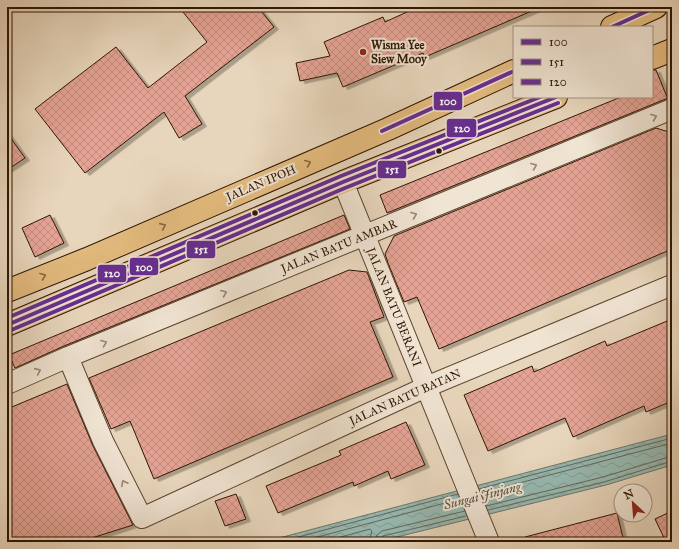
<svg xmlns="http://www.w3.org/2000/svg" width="679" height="549" font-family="'IM FELL Great Primer',serif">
	<defs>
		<pattern id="water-waves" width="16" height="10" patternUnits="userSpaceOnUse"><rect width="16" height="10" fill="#97b9b1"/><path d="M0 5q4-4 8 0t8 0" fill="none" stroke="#829e97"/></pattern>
		<pattern id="building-cross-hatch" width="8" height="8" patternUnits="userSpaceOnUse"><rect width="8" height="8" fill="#e4a394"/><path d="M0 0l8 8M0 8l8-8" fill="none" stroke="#c48b7e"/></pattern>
		<filter id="shadow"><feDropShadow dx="4.5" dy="2.5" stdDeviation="0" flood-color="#0004"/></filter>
	</defs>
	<rect width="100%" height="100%" fill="#e8d6bc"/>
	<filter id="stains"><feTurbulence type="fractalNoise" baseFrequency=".005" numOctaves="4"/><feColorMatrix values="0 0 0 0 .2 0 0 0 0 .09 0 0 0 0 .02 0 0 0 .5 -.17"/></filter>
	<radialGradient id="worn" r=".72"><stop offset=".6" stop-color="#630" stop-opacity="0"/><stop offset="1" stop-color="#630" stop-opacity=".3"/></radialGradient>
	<path fill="url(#water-waves)" stroke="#6d776b" d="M672,434v31l-66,20 -229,57h-113z"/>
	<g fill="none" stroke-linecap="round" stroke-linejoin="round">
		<path stroke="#63675a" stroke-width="1" d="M479,489l193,-51
			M481,493l191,-50
			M486,506l117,-29 69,-21
			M488,510l116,-28 68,-21
			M280,542l178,-48
			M299,542l161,-43
			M322,542l48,-13 2,2 -3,11
			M375,542l2,-7 5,-4 83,-20
			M380,542l1,-3 2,-3 83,-20"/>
	</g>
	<path fill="url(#building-cross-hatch)" stroke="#2f1502" filter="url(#shadow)" d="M179,7h79l16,20 -89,69 17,28 -23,14 -15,-26 -79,61 -50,-64 81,-62 32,41 59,-46z
		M418,7h123l-116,50 -2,-4 -80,34 -6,-14 -37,8 -4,-18 34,-7 -6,-14 59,-25 2,5z
		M652,70h4l11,27 5,1h-4l-281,115 -7,-18 241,-98h31z
		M656,128l16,5v116l-233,100 -22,-52 -13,5 -16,-39 -3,-9 9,-18z
		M7,133l18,25 -18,12z
		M50,215l14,28 -29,14 -13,-29z
		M344,215l6,14 -286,117 -49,22 -6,-13z
		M349,270l18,2 17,45 -14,5 23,55 -239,102 -24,-58 -19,8 -22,-51z
		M672,319v82l-26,11 -2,-6 -71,31 -8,-19 -77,33 -24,-56 68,-29 2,6 71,-31 2,5z
		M67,384l26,62 40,79 -54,17h-72v-133z
		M406,422l19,43 -34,14 -3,-8 -34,15 -1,-4 -75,31 -12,-27 75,-31 -2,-4z
		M236,494l10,25 -21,7 -10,-25z
		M672,511v31h-6l-11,-23z
		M617,513l7,29h-99v-5z"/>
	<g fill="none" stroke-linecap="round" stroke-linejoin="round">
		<g stroke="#5d4530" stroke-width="22">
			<path id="minor" d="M343,182l146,360
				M68,357l35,84 39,77 284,-131 246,-102
				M7,384l61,-27 604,-248"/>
		</g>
		<g stroke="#2f1502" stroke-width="24">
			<path id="primary" d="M612,27l44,-20
				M652,58l20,-8
				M7,291l80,-32 301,-130 126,-58
				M7,325l336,-143 213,-85"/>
		</g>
		<use href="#minor" stroke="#f0e4d3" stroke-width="20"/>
		<use href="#primary" stroke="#e4bb7e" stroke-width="22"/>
		<g stroke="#f0e4d3" stroke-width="7">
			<path id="bus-1" d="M612,27l44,-20
				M382,131l132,-60
				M7,325l336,-143 213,-85"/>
		</g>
		<g stroke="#f0e4d3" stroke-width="7">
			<path id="bus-2" d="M9,331l336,-143 213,-85"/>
		</g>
		<g stroke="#f0e4d3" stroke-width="7">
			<path id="bus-3" d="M7,318l334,-142 199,-79"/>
		</g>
		<use href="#bus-1" stroke="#662d91" stroke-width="4"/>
		<use href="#bus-2" stroke="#662d91" stroke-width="4"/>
		<use href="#bus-3" stroke="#662d91" stroke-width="4"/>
	</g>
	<defs><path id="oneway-chevron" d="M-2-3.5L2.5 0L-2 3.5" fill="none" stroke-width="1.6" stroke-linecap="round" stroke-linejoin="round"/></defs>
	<g stroke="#998775">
		<use href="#oneway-chevron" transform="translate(654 117) rotate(-22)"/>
		<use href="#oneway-chevron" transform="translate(534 166) rotate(-22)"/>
		<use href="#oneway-chevron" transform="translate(414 215) rotate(-22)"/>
		<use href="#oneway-chevron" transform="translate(224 293) rotate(-22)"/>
		<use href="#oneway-chevron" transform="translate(104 343) rotate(-22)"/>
		<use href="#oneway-chevron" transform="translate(38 371) rotate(-24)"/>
		<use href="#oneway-chevron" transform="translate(124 483) rotate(-117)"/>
	</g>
	<g stroke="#8a6840">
		<use href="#oneway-chevron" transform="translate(308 163) rotate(-23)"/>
		<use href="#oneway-chevron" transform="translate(163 226) rotate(-24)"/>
		<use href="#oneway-chevron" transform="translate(43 276) rotate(-22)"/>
	</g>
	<circle fill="#8f2418" stroke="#f0e4d3" stroke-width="1.5" cx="363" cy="52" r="4"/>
	<g fill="#2f1502" stroke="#f0e4d3" stroke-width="1.5">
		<circle cx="439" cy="151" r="3.5"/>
		<circle cx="255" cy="213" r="3.5"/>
	</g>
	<g text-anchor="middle" stroke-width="4" stroke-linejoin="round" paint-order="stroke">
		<g font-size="12" font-weight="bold" fill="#2f1502" stroke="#f0e4d3" text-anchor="start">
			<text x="371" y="49">Wisma Yee<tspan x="371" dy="14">Siew Mooy</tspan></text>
		</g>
		<g font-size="12" fill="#2f1502" stroke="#f0e4d3">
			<text transform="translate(261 183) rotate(-23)" y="4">JALAN IPOH</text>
			<text transform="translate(339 246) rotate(-22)" y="4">JALAN BATU AMBAR</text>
			<text transform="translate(394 307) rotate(68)" y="4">JALAN BATU BERANI</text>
			<text transform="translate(405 397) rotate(-24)" y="4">JALAN BATU BATAN</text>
		</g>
		<g font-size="13" font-style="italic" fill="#534e3f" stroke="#f0e4d3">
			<text transform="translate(482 495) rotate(-14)" y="5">Sungai Jinjang</text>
		</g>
	</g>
	<g stroke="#f0e4d3" stroke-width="1.5">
		<rect x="433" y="91" width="30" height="20" rx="4" fill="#662d91"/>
		<rect x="446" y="118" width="31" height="20" rx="4" fill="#662d91"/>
		<rect x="377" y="160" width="30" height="19" rx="4" fill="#662d91"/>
		<rect x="186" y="240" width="30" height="19" rx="4" fill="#662d91"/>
		<rect x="129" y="257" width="30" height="19" rx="4" fill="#662d91"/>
		<rect x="97" y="264" width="30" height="19" rx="4" fill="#662d91"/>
	</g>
	<g font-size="11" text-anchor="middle" font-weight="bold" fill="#fff">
		<text x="448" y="105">100</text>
		<text x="462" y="132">120</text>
		<text x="392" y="173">151</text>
		<text x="201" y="253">151</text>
		<text x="144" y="271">100</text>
		<text x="112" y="277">120</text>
	</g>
	<rect width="679" height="549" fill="none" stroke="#e8d6bc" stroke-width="24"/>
	<rect x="8" y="8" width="663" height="533" fill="none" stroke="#2f1502" stroke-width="2"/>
	<rect x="12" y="12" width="655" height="525" fill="none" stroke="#2f1502"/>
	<rect x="513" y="26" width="140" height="72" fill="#f0e4d3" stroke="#a3917f"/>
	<rect x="521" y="39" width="20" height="6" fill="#662d91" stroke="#a3917f"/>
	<text x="549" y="46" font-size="12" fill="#2f1502">100</text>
	<rect x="521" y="59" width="20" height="6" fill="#662d91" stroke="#a3917f"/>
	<text x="549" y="66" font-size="12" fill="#2f1502">151</text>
	<rect x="521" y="79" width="20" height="6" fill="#662d91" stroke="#a3917f"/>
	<text x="549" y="86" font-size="12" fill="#2f1502">120</text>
	<g transform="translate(633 503) rotate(334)"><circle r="19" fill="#f0e4d3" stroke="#a3917f"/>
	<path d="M0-3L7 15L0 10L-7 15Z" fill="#8f2418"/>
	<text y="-6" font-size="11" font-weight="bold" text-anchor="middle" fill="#2f1502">N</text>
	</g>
	<rect width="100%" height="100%" filter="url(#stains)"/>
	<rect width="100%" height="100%" fill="url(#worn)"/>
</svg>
